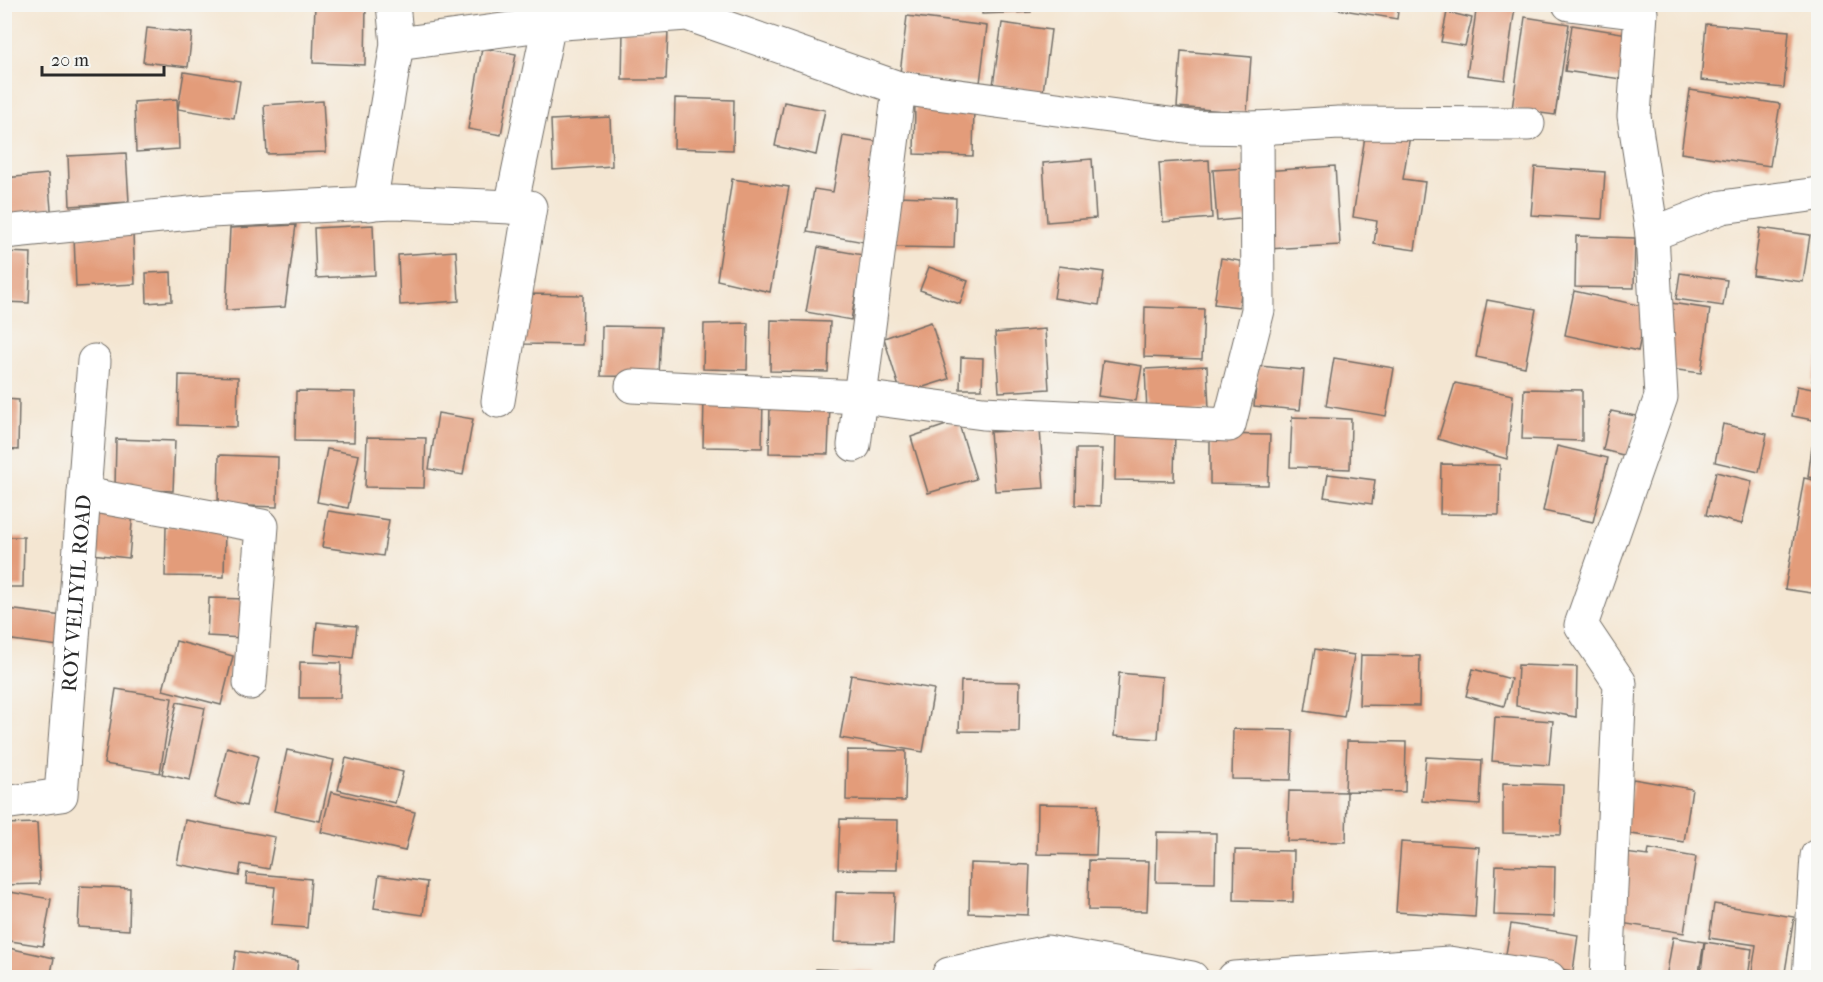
<svg xmlns="http://www.w3.org/2000/svg" width="1823" height="982" font-family="'IM FELL French Canon',serif">
	<rect width="100%" height="100%" fill="#f6f6f2"/>
	<filter id="ink" filterUnits="userSpaceOnUse"><feTurbulence type="fractalNoise" baseFrequency=".0167" numOctaves="2"/><feDisplacementMap in="SourceGraphic" scale="12" xChannelSelector="R" yChannelSelector="G"/><feConvolveMatrix kernelMatrix="1 2 1 2 8 2 1 2 1" color-interpolation-filters="sRGB"/></filter>
	<filter id="wash" filterUnits="userSpaceOnUse"><feTurbulence type="fractalNoise" baseFrequency=".008" numOctaves="4" result="noise"/><feDisplacementMap in="SourceGraphic" scale="24" xChannelSelector="R" yChannelSelector="G"/><feGaussianBlur stdDeviation="1.35" result="paint"/><feColorMatrix in="noise" values="0 0 0 0 0 0 0 0 0 0 0 0 0 0 0 0 0 1.4 0 .05"/><feComposite in="paint" operator="in"/></filter>
	<g filter="url(#wash)">
		<rect width="100%" height="100%" fill="#f4e6d2"/>
		<g id="blocks">
			<path fill="#e39c7a" d="M315,4h51l-1,61 -52,-2z
				M982,4h49v8l-49,2z
				M1308,4h91l-2,15z
				M1477,4l38,3 -10,73 -38,-5z
				M1447,12l25,6 -7,28 -24,-4z
				M907,16l80,10 -7,57 -80,-10z
				M1525,17l44,7 -14,91 -43,-6z
				M1002,23l49,7 -8,62 -50,-7z
				M1706,24l83,7 -5,57 -83,-8z
				M1572,25l56,9 -7,45 -56,-8z
				M147,28l45,5 -4,34 -45,-5z
				M623,30l45,1 -2,49h-44z
				M482,48l34,6 -15,81 -33,-6z
				M1181,51l70,6 -4,56 -70,-6z
				M184,72l56,9 -6,37 -56,-9z
				M1690,90l90,14 -10,62 -89,-13z
				M675,98l59,2 -1,50 -59,-2z
				M177,99l2,50 -43,3 -2,-50z
				M323,101l3,51 -59,2 -3,-49z
				M784,102l41,8 -9,45 -41,-9z
				M915,104l59,1 -1,51 -59,-2z
				M610,117l2,49 -59,4 -2,-50z
				M1366,129l44,6 -7,44 22,3 -10,68 -41,-6 3,-23 -24,-4z
				M843,136l38,6 -17,100 -57,-10 7,-43 19,3z
				M126,153l3,49 -59,4 -2,-50z
				M1092,159l4,59 -49,4 -4,-59z
				M1209,160l3,58 -49,4 -4,-59z
				M1335,166l5,79 -73,4 -5,-78z
				M1535,167l70,5 -3,47 -71,-4z
				M1246,168l4,50 -33,3 -4,-51z
				M48,174l4,47 -48,4v-47z
				M732,179l57,8 -19,105 -53,-12z
				M897,196l59,2 -2,50 -59,-1z
				M296,225l-11,82 -59,3 4,-82z
				M373,225l2,50 -59,3 -2,-50z
				M1760,228l50,7 -7,47 -50,-7z
				M133,234l2,50 -59,3 -2,-50z
				M1576,236l59,2 -1,50 -59,-1z
				M818,247l45,8 -12,65 -45,-8z
				M456,251l3,50 -59,4 -2,-50z
				M4,252l27,1 -2,50 -25,-1z
				M1221,258l25,4 -7,45 -25,-3z
				M1059,266l45,6 -5,33 -45,-7z
				M929,267l39,14 -8,23 -40,-14z
				M171,272l1,29 -25,2 -1,-30z
				M1680,273l47,7 -4,26 -47,-7z
				M1574,291l73,16 -9,44 -73,-16z
				M525,294l58,1 -1,50 -59,-1z
				M1487,300l49,9 -11,58 -49,-10z
				M1671,303l39,6 -9,64 -39,-5z
				M1145,307l59,2 -2,50 -58,-2z
				M771,320l59,2 -2,50 -58,-1z
				M931,322l18,57 -48,15 -17,-56z
				M748,323l-1,47 -44,-1 1,-45z
				M602,326l59,1 -2,50 -58,-1z
				M1045,329l4,60 -50,3 -4,-59z
				M961,357l22,1 -1,31h-22z
				M1818,357v26l-6,-2z
				M1334,358l60,10 -8,48 -60,-10z
				M1103,360l39,6 -6,35 -38,-5z
				M1207,366l2,44 -62,3 -2,-44z
				M1258,366l46,4 -4,40 -46,-4z
				M179,375l59,2 -1,50 -59,-2z
				M1455,383l58,12 -6,64 -69,-20z
				M1797,386l21,4v31l-26,-5z
				M1524,389l58,1v51l-60,-2z
				M296,391l59,1 -1,50 -59,-1z
				M704,396l59,2 -1,50 -59,-1z
				M4,399l15,1 -1,50 -14,-1z
				M770,403l60,1 -2,50 -59,-1z
				M1611,411l25,5 -9,40 -24,-6z
				M438,413l35,6 -10,56 -34,-6z
				M1292,417l59,2 -1,50 -60,-2z
				M958,421l18,58 -48,14 -17,-56z
				M1723,424l44,10 -8,38 -44,-10z
				M1040,429l4,59 -49,3 -5,-59z
				M1116,430l59,1 -1,50 -59,-1z
				M1210,434l60,1 -2,50 -58,-1z
				M367,437l59,1 -2,50 -59,-1z
				M116,439l59,2 -2,50 -58,-2z
				M1557,446l51,12 -15,64 -50,-11z
				M1812,447l6,1v31l-10,-2z
				M327,449l32,6 -11,53 -31,-6z
				M1076,449h26l-2,57 -25,-1z
				M219,455l59,2 -1,50 -59,-2z
				M1441,464l59,1 -1,50 -59,-1z
				M1716,472l36,9 -10,43 -36,-9z
				M1328,474l47,6 -3,24 -48,-7z
				M1804,478l14,3v113l-33,-5z
				M95,509l38,3 -4,46 -38,-4z
				M328,511l61,9 -6,36 -61,-9z
				M166,526l59,1 -1,50 -59,-1z
				M4,537h20l-1,50h-19z
				M209,598l37,1 -3,39 -36,-2z
				M8,609l62,8 -4,30 -61,-8z
				M317,622l40,4 -4,32 -39,-4z
				M176,641l57,15 -12,49 -58,-15z
				M1315,649l39,6 -10,62 -39,-6z
				M1361,655l59,1 -1,50 -60,-1z
				M300,662l41,1 -1,35h-41z
				M1518,665l59,2 -1,50 -60,-11z
				M1473,669l38,10 -7,27 -38,-10z
				M1119,673l43,4 -4,62 -44,-3z
				M851,675l83,14 -11,63 -83,-14z
				M961,681l59,1 -1,50 -60,-1z
				M116,689l56,9 -12,75 -56,-9z
				M177,702l28,6 -15,72 -28,-6z
				M1495,717l58,4 -4,44 -57,-4z
				M1233,729l60,1 -2,50 -59,-1z
				M1347,741l59,1 -1,50 -60,-1z
				M227,747l31,9 -12,50 -31,-8z
				M287,750l47,10 -14,61 -46,-10z
				M847,750l59,1 -1,50 -59,-1z
				M1426,757l56,3 -2,45 -58,-4z
				M346,758l57,14 -8,31 -57,-13z
				M1633,779l59,10 -8,53 -59,-9z
				M1503,783l60,2 -2,50 -58,-2z
				M1289,791l58,1 -1,50 -59,-1z
				M331,792l84,20 -10,39 -84,-19z
				M1038,804l60,1 -2,50 -59,-1z
				M840,819l58,1 -1,50 -59,-1z
				M185,820l90,17 -6,32 -28,-5 -2,12 -62,-12z
				M37,823l3,61 -36,1v-61z
				M1157,832l59,1 -1,50 -59,-1z
				M1401,842l78,5 -4,70 -79,-5z
				M1649,849l47,8 -12,76 -70,-11 11,-69 23,3z
				M1235,850l59,1 -1,51 -59,-2z
				M1089,860l60,1 -2,50 -59,-1z
				M970,863l60,2 -2,50 -59,-2z
				M1496,865l59,2 -1,50 -60,-2z
				M247,873l64,6 -4,49 -36,-3 4,-38 -29,-3z
				M379,875l48,7 -4,33 -49,-7z
				M80,886l50,2 -1,42 -51,-3z
				M4,891l47,8 -8,47 -39,-6z
				M836,892l59,1 -2,50 -59,-1z
				M1714,904l80,13 -10,61h-33l5,-33 -47,-7z
				M1511,924l67,11 -5,36 -68,-11z
				M1673,937l31,5 -6,36h-32z
				M1705,942l47,7 -4,29h-48z
				M4,947l50,11 -4,20h-46z
				M236,951l62,10 -2,17h-64z
				M816,969l59,2v7h-59z
				M1019,974l41,2v2h-41z"/>
		</g>
	</g>
	<g filter="url(#ink)">
		<use href="#blocks" fill-opacity="0" stroke="#716c65" stroke-width="1.5"/>
		<g fill="none" stroke-linecap="round" stroke-linejoin="round">
			<g stroke="#716c65" stroke-width="35">
				<g id="minor">
					<path d="M393,4l4,40 152,-20"/>
					<path d="M1569,4l72,9 -7,103 18,118"/>
					<path d="M370,204l27,-160"/>
					<path d="M4,232l206,-21 184,-9 117,5 38,-183 138,-10 212,74 293,39 65,1 82,-5 189,1"/>
					<path d="M632,386l229,11 122,16 246,12 29,-115 -1,-182"/>
					<path d="M498,401l32,-194h-19"/>
					<path d="M854,445l45,-357"/>
					<path d="M84,494l10,-133"/>
					<path id="s1" d="M4,803l57,-8 23,-301 178,32 -12,157"/>
					<path d="M949,974l98,-22 145,26"/>
					<path d="M1234,978l215,-15 100,15"/>
					<path d="M1607,978l13,-295 -39,-58 80,-228 -9,-163 70,-27 96,-13"/>
					<path d="M1809,978l8,-122"/>
				</g>
			</g>
			<use href="#minor" stroke="#fff" stroke-width="33"/>
		</g>
	</g>
	<g text-anchor="middle" stroke-width="6" stroke-linejoin="round" paint-order="stroke">
		<g font-size="21" fill="#2b2b2b" stroke="#f6f6f2">
			<text dy="7" stroke="none"><textPath href="#s1" startOffset="260">ROY VELIYIL ROAD</textPath></text>
		</g>
	</g>
	<rect width="1823" height="982" fill="none" stroke="#f6f6f2" stroke-width="24"/>
	<path d="M42 66v9h122v-9" fill="none" stroke="#2b2b2b" stroke-width="3"/>
	<text x="51" y="66" font-size="18" fill="#2b2b2b" stroke="#f6f6f2" stroke-width="4.5" paint-order="stroke">20 m</text>
</svg>
